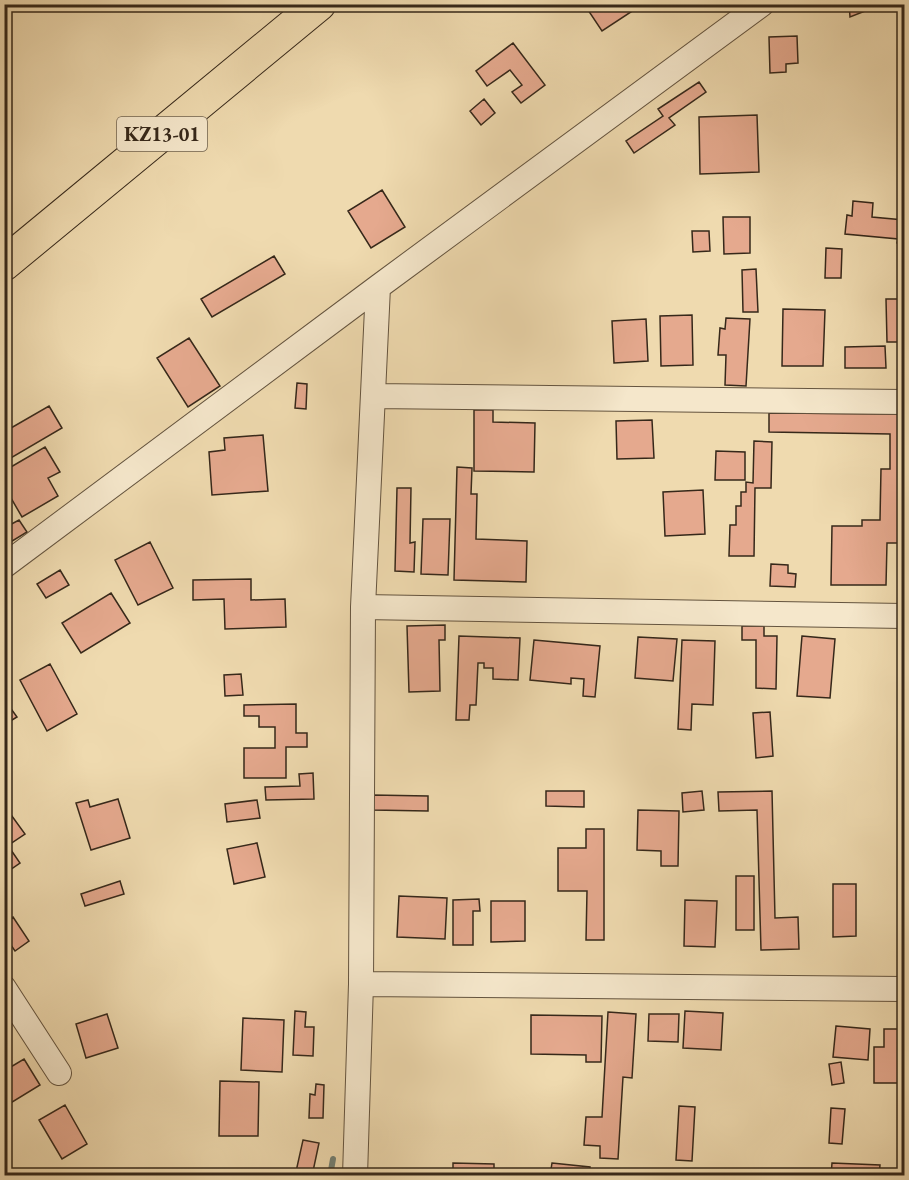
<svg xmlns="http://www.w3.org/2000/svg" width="909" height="1180" font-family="'EB Garamond',serif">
	<rect width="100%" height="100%" fill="#efdaaf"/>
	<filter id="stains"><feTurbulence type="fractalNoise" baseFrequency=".00333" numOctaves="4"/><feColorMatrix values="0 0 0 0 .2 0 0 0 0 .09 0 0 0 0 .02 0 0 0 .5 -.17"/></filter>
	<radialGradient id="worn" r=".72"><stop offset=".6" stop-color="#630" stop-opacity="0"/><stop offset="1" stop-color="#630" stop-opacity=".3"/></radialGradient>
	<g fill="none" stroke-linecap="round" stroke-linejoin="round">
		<path stroke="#728074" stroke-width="6" d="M330,1176l3,-17"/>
	</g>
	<path fill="#e5a98e" stroke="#36281a" stroke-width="1.5" d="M584,4h51l2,4 -35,23z
		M849,4h34l-33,13z
		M797,36l1,27 -12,1v8l-16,1 -1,-36z
		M513,43l32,42 -24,18 -9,-11 10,-7 -12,-15 -23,16 -11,-15z
		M699,82l7,10 -37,26 6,7 -41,28 -8,-12 37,-25 -5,-7z
		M484,99l11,14 -14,12 -11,-14z
		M757,115l2,57 -59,2 -1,-57z
		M382,190l23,37 -34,21 -23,-37z
		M853,201l20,2 -1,14 32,3v24l-7,-1 1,-4 -53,-5 2,-19 5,1z
		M723,217h27v36l-26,1z
		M692,231h17l1,20 -17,1z
		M826,248l16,1 -1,29h-16z
		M274,256l11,18 -73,43 -11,-18z
		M756,269l2,43h-15l-1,-42z
		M886,299h18v70l-4,1 -1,-28h-12z
		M783,309l42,1 -2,56h-41z
		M692,315l1,50 -32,1 -1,-50z
		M726,318l24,1 -4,67 -21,-1 1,-30h-8l2,-27 5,1z
		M646,319l2,42 -34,2 -2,-42z
		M189,338l31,48 -32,21 -31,-49z
		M885,346l1,22h-41v-21z
		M297,383l10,1 -1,25 -11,-1z
		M49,406l13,22 -58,34v-30z
		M474,410h19v12l42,1 -1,49 -60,-1z
		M769,413l135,1v129h-17l-1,42h-55l1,-59h30v-6h18l1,-51h9v-35l-121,-2z
		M652,420l2,38 -37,1 -1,-38z
		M263,435l5,56 -56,4 -3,-43 16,-2 -1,-12z
		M754,441l18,1 -1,46h-16l-1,68h-25l1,-31h6v-19h5v-14h5v-10l7,1z
		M45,447l15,25 -12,6 10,18 -36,21 -18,-31v-15z
		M716,451l29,1v28h-30z
		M457,467l15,1 -1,26h6l-1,45 51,2 -1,41 -72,-2z
		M397,488h14l-1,55 5,-1 -1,30 -19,-1z
		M703,490l2,44 -40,2 -2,-44z
		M423,519h27l-2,56 -27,-1z
		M19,520l8,12 -18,11 -5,-8v-7z
		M150,542l23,46 -35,17 -23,-45z
		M771,564l17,1v8l8,1 -1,13 -25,-1z
		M60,570l9,15 -23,13 -9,-14z
		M251,579v21l34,-1 1,28 -61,2 -1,-30 -31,1v-20z
		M111,593l19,30 -49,30 -19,-30z
		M445,625v15h-6l1,51 -31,1 -2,-66z
		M742,626h22v10h13l-1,53 -20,-1v-48h-14z
		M459,636l61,2 -2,42 -25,-1v-11h-9v-5h-6l-2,42h-6l-1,15h-13z
		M802,636l33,3 -5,59 -33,-2z
		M638,637l39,2 -4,42 -38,-3z
		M534,640l66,6 -5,51 -12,-1 1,-17 -13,-1v6l-41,-4z
		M682,640l33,1 -2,64 -21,-1 -1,26 -13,-1z
		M50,664l27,50 -30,17 -27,-51z
		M241,674l2,21 -18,1 -1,-21z
		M4,699l13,18 -13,8z
		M296,704v29h11v14h-21v31h-42v-30h31v-21h-16v-11h-15v-11z
		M770,712l3,44 -17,2 -3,-45z
		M313,773l1,26 -48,1 -1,-13 35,-1 -1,-12z
		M546,791h38v16l-38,-1z
		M702,791l2,19 -21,2 -1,-19z
		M772,791l3,127 23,-1 1,32 -38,1 -4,-140 -38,1 -1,-19z
		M372,795l56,1v15l-56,-1z
		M118,799l12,39 -39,12 -15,-47 12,-3 2,7z
		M257,800l3,18 -33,4 -2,-18z
		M638,810l41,1 -1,55h-17v-15l-24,-1z
		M9,812l16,22 -21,14v-12l3,-2 -3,-4v-15z
		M586,829h18v111h-18l1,-49h-29v-43h28z
		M257,843l8,34 -31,7 -7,-35z
		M11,850l9,13 -16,11v-20z
		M736,876h18v54h-18z
		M120,881l4,13 -39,12 -4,-12z
		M833,884h23v52l-23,1z
		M903,891h1v56h-1z
		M399,896l48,2 -2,41 -48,-2z
		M479,899l1,12h-7v34h-20v-45z
		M685,900l32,1 -2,46 -31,-1z
		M491,901h34v40l-34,1z
		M13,917l16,24 -14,10 -11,-16v-13z
		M295,1011l11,1 -1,15h9l-1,29 -20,-1z
		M685,1011l38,2 -2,37 -38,-2z
		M608,1012l28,2 -4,64 -9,-1 -5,82 -18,-1v-12l-16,-1 2,-28h16z
		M107,1014l11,34 -32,10 -10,-34z
		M649,1014h30l-1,28 -30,-1z
		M531,1015l71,1 -1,46h-15v-7l-55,-1z
		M243,1018l41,2 -2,52 -41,-2z
		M836,1026l34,3 -2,31 -35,-3z
		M884,1029h18v54h-28v-36h10z
		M24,1059l16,26 -31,19 -5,-7v-26z
		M841,1062l3,21 -12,2 -3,-21z
		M220,1081l39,1 -1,54h-39z
		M316,1084l8,1 -1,33h-14l1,-24 5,1z
		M65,1105l22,39 -25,15 -23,-39z
		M679,1106l16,1 -3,54 -16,-1z
		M831,1108l14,1 -3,35 -13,-1z
		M303,1140l16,3 -7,33h-17z
		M453,1163l41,1v12h-41z
		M552,1163l38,4 -1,9h-39z
		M832,1163l48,2 -1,11h-48z"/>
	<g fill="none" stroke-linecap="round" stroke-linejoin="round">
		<g stroke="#64543f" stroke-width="26">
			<path id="minor" d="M373,396l531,6
				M4,566l374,-279 384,-283
				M363,607l541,9
				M361,984l543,5
				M4,988l55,85
				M355,1176l6,-192 2,-377 15,-320"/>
		</g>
		<g stroke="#36281a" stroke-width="35">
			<path id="trunk" d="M4,264l315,-260"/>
		</g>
		<use href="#minor" stroke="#f5e7cb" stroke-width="24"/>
		<use href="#trunk" stroke="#efdaaf" stroke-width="33"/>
	</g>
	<g text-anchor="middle" stroke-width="5" stroke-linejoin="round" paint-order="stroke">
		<rect fill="#f5e7cb" stroke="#6f614f" stroke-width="1.5" x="117" y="117" width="90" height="34" rx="4.5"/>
		<g font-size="20" font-weight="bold" fill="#36281a">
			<text x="162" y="141">KZ13-01</text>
		</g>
	</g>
	<rect width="909" height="1180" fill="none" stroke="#efdaaf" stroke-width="24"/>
	<rect x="6" y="6" width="897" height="1168" fill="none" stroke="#36281a" stroke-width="3"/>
	<rect x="12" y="12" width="885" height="1156" fill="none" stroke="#36281a" stroke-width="1.5"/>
	<rect width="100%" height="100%" filter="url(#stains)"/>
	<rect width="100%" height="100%" fill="url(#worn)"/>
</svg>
